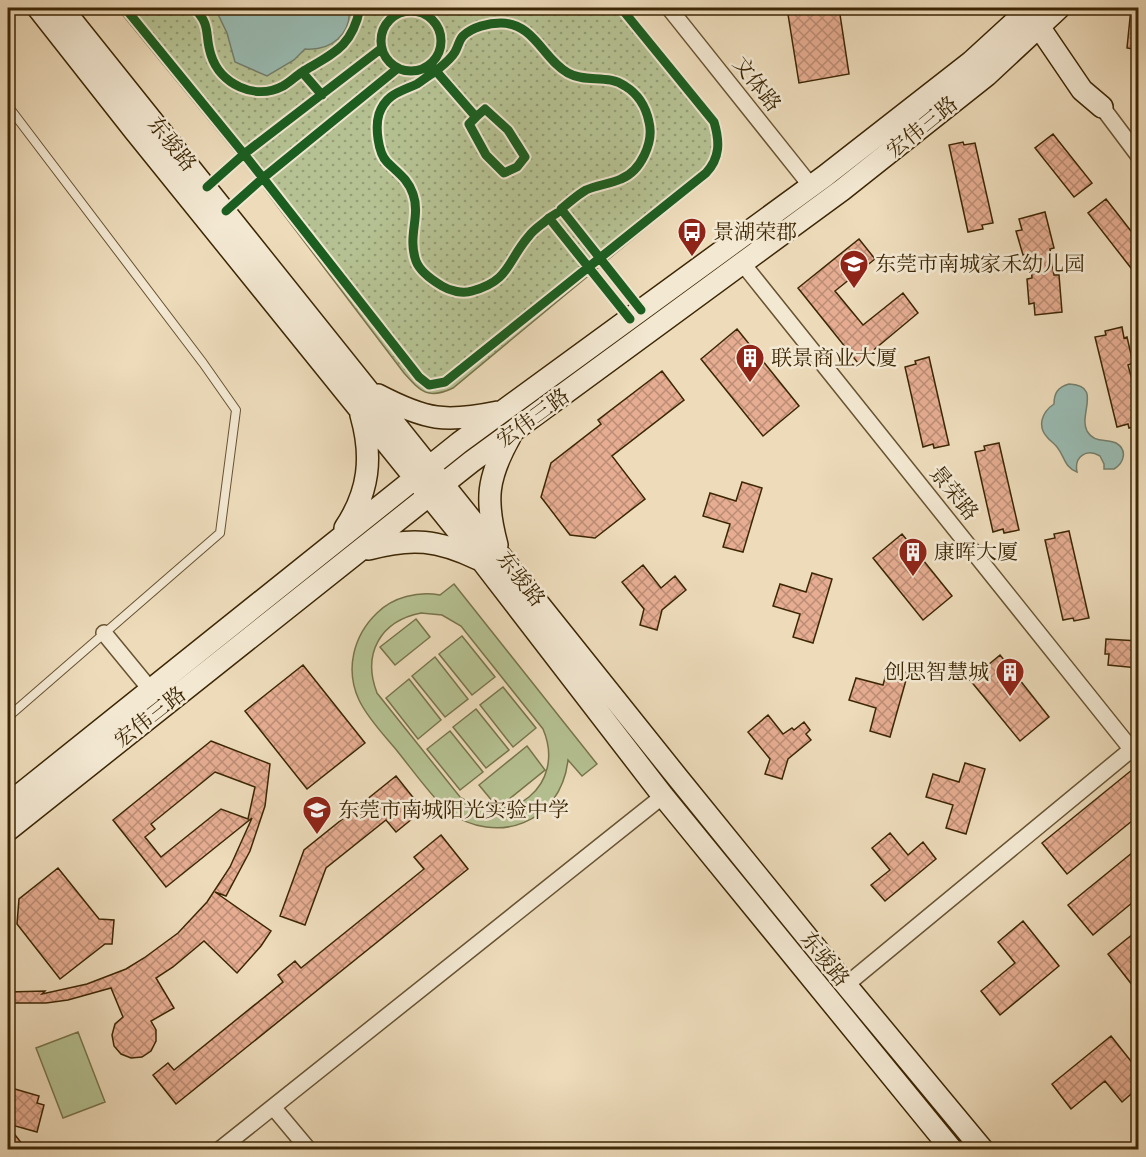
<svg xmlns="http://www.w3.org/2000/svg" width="1146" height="1157" font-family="Alegreya,'Noto Serif SC',serif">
	<defs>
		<pattern id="grass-dots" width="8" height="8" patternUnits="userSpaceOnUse" patternTransform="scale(1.5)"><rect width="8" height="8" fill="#b5c192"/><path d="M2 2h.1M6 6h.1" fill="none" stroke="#949d75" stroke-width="1.8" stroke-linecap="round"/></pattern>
		<pattern id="building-cross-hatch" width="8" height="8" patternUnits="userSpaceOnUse" patternTransform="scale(1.5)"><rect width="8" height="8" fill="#e6ad92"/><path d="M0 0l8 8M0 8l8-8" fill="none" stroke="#bc8d75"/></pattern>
	</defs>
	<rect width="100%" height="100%" fill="#eddbba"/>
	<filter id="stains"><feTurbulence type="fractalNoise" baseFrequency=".00333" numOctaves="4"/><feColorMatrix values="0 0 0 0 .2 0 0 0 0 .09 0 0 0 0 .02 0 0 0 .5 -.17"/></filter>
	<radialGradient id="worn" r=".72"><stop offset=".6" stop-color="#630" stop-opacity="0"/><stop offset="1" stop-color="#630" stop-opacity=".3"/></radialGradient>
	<path fill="url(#grass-dots)" stroke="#78744b" stroke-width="1.5" d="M117,8h509l89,108c12,24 7,44 -10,63l-252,209c-25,12 -32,4 -49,-15l-154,-203z"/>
	<path fill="#b5c192" stroke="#78744b" stroke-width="1.5" fill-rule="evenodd" d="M454,584l143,180 -15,12 -14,-16c-7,63 -71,87 -121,51 -18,-18 -33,-39 -49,-59 -13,-16 -30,-33 -39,-52 -14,-30 -6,-64 18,-87 16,-16 41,-22 63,-18zM421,613l21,2 19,11 82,103c24,56 -33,102 -83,68l-83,-104c-15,-39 3,-72 44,-80z
		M416,619l14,18 -35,28 -15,-18z
		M462,636l33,41 -23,18 -33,-41z
		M435,657l33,42 -23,18 -33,-41z
		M409,679l32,41 -23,19 -32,-41z
		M503,687l33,41 -23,19 -33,-42z
		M476,709l33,41 -23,18 -33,-41z
		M450,731l33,41 -23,18 -33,-41z
		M527,746l18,24 -47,38 -19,-23z
		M78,1032l27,70 -42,16 -27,-70z"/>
	<path fill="#99bbb2" stroke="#747f6c" stroke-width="1.5" d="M215,8h134c3,26 -18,43 -44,41l-11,11 -27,16 -32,-14 -8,-29z
		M1069,384c34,1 9,31 18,47 8,13 18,7 29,12 12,7 8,20 -2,26h-10v-5l-4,-8c-14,-8 -26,1 -23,16 -13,-5 -12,-15 -20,-25 -3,-4 -7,-6 -10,-10 -10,-11 -5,-25 7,-33 0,-11 4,-17 15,-20z"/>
	<path fill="url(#building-cross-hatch)" stroke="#3c2604" stroke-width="1.5" fill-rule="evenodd" d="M787,8h52l10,66 -50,9z
		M1131,8h7v42l-11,-2z
		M1053,134l39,49 -18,14 -39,-49z
		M963,142l1,3 11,-2 18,80 -11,2 1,4 -15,3 -19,-87z
		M1106,199l32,41v37l-50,-64z
		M1045,212l9,36 -4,1 4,26h5l3,37 -27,3 -1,-12 -5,1 -2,-25 5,-1 -1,-12 -3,-12 -5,1 -7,-24 6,-1 -3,-11z
		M859,239l16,20 -40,32 28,34 40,-32 15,20 -60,50 -60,-75z
		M1122,327l2,11 3,-1 6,26 -5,2 6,22 4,-1v40l-9,2 -1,-4 -11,3 -22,-90 11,-2 -1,-4z
		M737,329l62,77 -36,30 -62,-77z
		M929,357l20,88 -15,3 -1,-4 -10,3 -18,-80 11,-3 -1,-3z
		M662,371l22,29 -72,56 33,43 -50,39 -25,-3 -29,-38 10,-34 50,-39 -3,-4z
		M999,443l20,87 -15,3 -1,-4 -10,3 -18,-80 10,-2 -1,-4z
		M742,482l20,6 -19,64 -20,-5 7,-23 -27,-8 7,-23 26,8z
		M1069,531l20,87 -15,3 -1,-3 -10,2 -18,-80 10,-2 -1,-4z
		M902,534l50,62 -29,24 -50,-62z
		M643,565l18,23 14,-12 11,14 -24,20 -5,20 -17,-5 4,-16 -22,-27z
		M812,573l20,6 -19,64 -20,-6 7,-23 -27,-8 7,-22 26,8z
		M1106,639l32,2v27l-30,-3 1,-11h-4z
		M1000,655l49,62 -29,24 -50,-61z
		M303,665l62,78 -58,46 -62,-78z
		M888,667l20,6 -18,64 -20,-6 6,-23 -27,-8 7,-22 27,7z
		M768,715l15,19 9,-6 2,2 10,-8 6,8 -4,4 5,6 -23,19 -6,20 -17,-5 5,-15 -22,-27z
		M211,741l59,23 -5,42 -15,45 -24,45 -11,-4 56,39 -10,15 -24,27 -33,-32 -31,26 -17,11 18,30 -23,13 5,9v11l-5,10 -9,6 -11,1 -10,-4 -7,-8 -2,-11 3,-11 8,-7 -12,-29 -43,12 -22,3h-38v-11l37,-1 -3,3 45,-10 39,-15 18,-11 34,-25 29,-31 23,-35 22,-49 -86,69 -53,-67zM215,772l40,15 -7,32 -27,-10 -60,48 -16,-20 10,-8 -4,-5z
		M965,763l20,6 -19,65 -20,-6 7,-23 -27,-8 7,-23 26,8z
		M1138,765v51l-71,58 -25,-31z
		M396,776l27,34 -27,22 -10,-12 -60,48 -21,57 -25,-9 24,-66z
		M890,833l18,22 15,-13 13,17 -51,42 -14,-16 19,-15 -18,-22z
		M441,835l27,34 -292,235 -23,-29 15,-12 6,7 109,-88 -5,-7 17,-14 6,7 123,-99 -10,-12z
		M1138,848v50l-45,37 -25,-30z
		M58,868l41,51 15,1 -2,24h-7l-45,35 -43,-55 2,-25z
		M1023,921l36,45 -59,49 -19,-24 34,-28 -17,-21z
		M1138,930v51l-5,5 -25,-32z
		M1111,1036l27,34v18l-16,14 -17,-21 -34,28 -19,-25z
		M8,1087l31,9 -2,7 7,2 -7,27 -29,-8z
		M8,1126l15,19 -6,4h-9z"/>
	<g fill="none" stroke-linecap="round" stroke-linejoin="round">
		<g stroke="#685332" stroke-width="10">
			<path id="lane" d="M8,106l195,257 33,47 -16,123 -212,184"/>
		</g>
		<g stroke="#685332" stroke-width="18">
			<path id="street" d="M669,8l142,178
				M1102,107l36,48
				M743,264l389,486
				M104,633l46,56
				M846,985l292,-241
				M273,1107l36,43
				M219,1150l444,-354"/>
		</g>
		<g stroke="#3c2604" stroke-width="24">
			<path id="secondary" d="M38,8l96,122 348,431 181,235 289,354
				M62,8l616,770 168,207 137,165
				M1031,15l51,75 20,17
				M378,395c48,25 67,28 120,17
				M345,528c24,-36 28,-71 16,-113
				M497,545c-12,-45 -10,-67 13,-108
				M369,549c43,-12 69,-9 109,10
				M8,804l451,-361 366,-267 146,-114 59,-54
				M8,830l463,-368 371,-272 145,-115 72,-67"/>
		</g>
		<use href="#lane" stroke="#f3e8d2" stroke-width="8"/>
		<use href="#street" stroke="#f3e8d2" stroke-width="15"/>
		<use href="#secondary" stroke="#f3e8d2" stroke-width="21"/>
		<g stroke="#f3e8d2" stroke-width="13">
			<path id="cycleway" d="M125,8l119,146 -37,33
				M194,8c18,18 10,26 17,47 9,29 44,46 72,31 7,-4 13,-10 19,-14
				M381 41a30 30 0 1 1 60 0a30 30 0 1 1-60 0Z
				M382,48l-138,106 19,24 135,-110
				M430,64l6,7c6,-5 15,-12 19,-19 3,-5 4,-12 8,-16 9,-9 26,-13 38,-13 33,0 42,36 67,50 18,10 40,1 57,13 13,8 21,21 24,36 5,20 -8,49 -28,57 -11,5 -24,6 -35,11 -9,5 -17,13 -25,19l80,101
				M322,95l-20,-23c32,-19 50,-25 58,-64
				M476,117l9,-8 23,21 17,27 -8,10 -13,6 -18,-18 -17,-31 7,-7 -40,-46c-7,4 -13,9 -19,13 -17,8 -31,10 -38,30 -4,13 -1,39 8,48 11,11 21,17 26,32 8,22 -6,42 3,67 4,11 16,19 26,25 8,5 21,8 30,5 38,-10 35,-30 57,-55 5,-7 14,-12 20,-18
				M226,211l37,-33 156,199 10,8 16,-3 261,-209c14,-15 14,-31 8,-51l-93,-114
				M557,213l-8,5 81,101"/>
		</g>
		<use href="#cycleway" stroke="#1b5e20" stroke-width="9"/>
	</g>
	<defs>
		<g id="bus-pin" transform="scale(1.5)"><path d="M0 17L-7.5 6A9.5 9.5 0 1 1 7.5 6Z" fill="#8f2418" stroke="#f3e8d2"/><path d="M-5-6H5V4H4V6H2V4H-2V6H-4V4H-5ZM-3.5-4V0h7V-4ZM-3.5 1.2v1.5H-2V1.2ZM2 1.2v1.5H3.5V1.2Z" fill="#fff"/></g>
		<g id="school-pin" transform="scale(1.5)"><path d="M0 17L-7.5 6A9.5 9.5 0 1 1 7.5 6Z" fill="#8f2418" stroke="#f3e8d2"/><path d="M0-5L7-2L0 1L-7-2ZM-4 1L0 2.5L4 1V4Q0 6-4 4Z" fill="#fff"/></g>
		<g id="building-pin" transform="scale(1.5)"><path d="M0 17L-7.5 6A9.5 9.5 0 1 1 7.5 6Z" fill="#8f2418" stroke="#f3e8d2"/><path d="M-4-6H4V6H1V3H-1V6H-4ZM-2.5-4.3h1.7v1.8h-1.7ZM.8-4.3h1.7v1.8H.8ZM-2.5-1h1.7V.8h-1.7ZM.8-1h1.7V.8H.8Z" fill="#fff"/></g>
	</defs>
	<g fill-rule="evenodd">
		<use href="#bus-pin" x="692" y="232"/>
		<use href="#school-pin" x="854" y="264"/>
		<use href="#building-pin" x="750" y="358"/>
		<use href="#building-pin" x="913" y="552"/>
		<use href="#building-pin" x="1010" y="672"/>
		<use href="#school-pin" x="317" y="810"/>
	</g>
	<g text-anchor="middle" stroke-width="5" stroke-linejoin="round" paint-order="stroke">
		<g font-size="21" fill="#3c2604" stroke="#f3e8d2">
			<text transform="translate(757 84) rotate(52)" y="7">文体路</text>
			<text transform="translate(922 127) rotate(-39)" y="7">宏伟三路</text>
			<text transform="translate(172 144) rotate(51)" y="7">东骏路</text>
			<text transform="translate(533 418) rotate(-36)" y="7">宏伟三路</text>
			<text transform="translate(954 493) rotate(51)" y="7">景荣路</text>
			<text transform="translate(521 579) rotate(52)" y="7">东骏路</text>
			<text transform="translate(150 717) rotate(-38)" y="7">宏伟三路</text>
			<text transform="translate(825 959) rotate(51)" y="7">东骏路</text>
		</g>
		<g font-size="21" fill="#3c2604" stroke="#f3e8d2" text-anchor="start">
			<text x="713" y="239">景湖荣郡</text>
			<text x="875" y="271">东莞市南城家禾幼儿园</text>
			<text x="771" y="365">联景商业大厦</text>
			<text x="934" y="559">康晖大厦</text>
			<text x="989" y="679" text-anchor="end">创思智慧城</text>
			<text x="338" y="817">东莞市南城阳光实验中学</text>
		</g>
	</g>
	<rect width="1146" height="1157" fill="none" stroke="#eddbba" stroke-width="30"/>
	<rect x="9" y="9" width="1128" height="1139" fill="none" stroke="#3c2604" stroke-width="3"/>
	<rect x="15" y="15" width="1116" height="1127" fill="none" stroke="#3c2604" stroke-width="1.5"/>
	<rect width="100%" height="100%" filter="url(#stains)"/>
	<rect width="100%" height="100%" fill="url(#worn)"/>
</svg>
